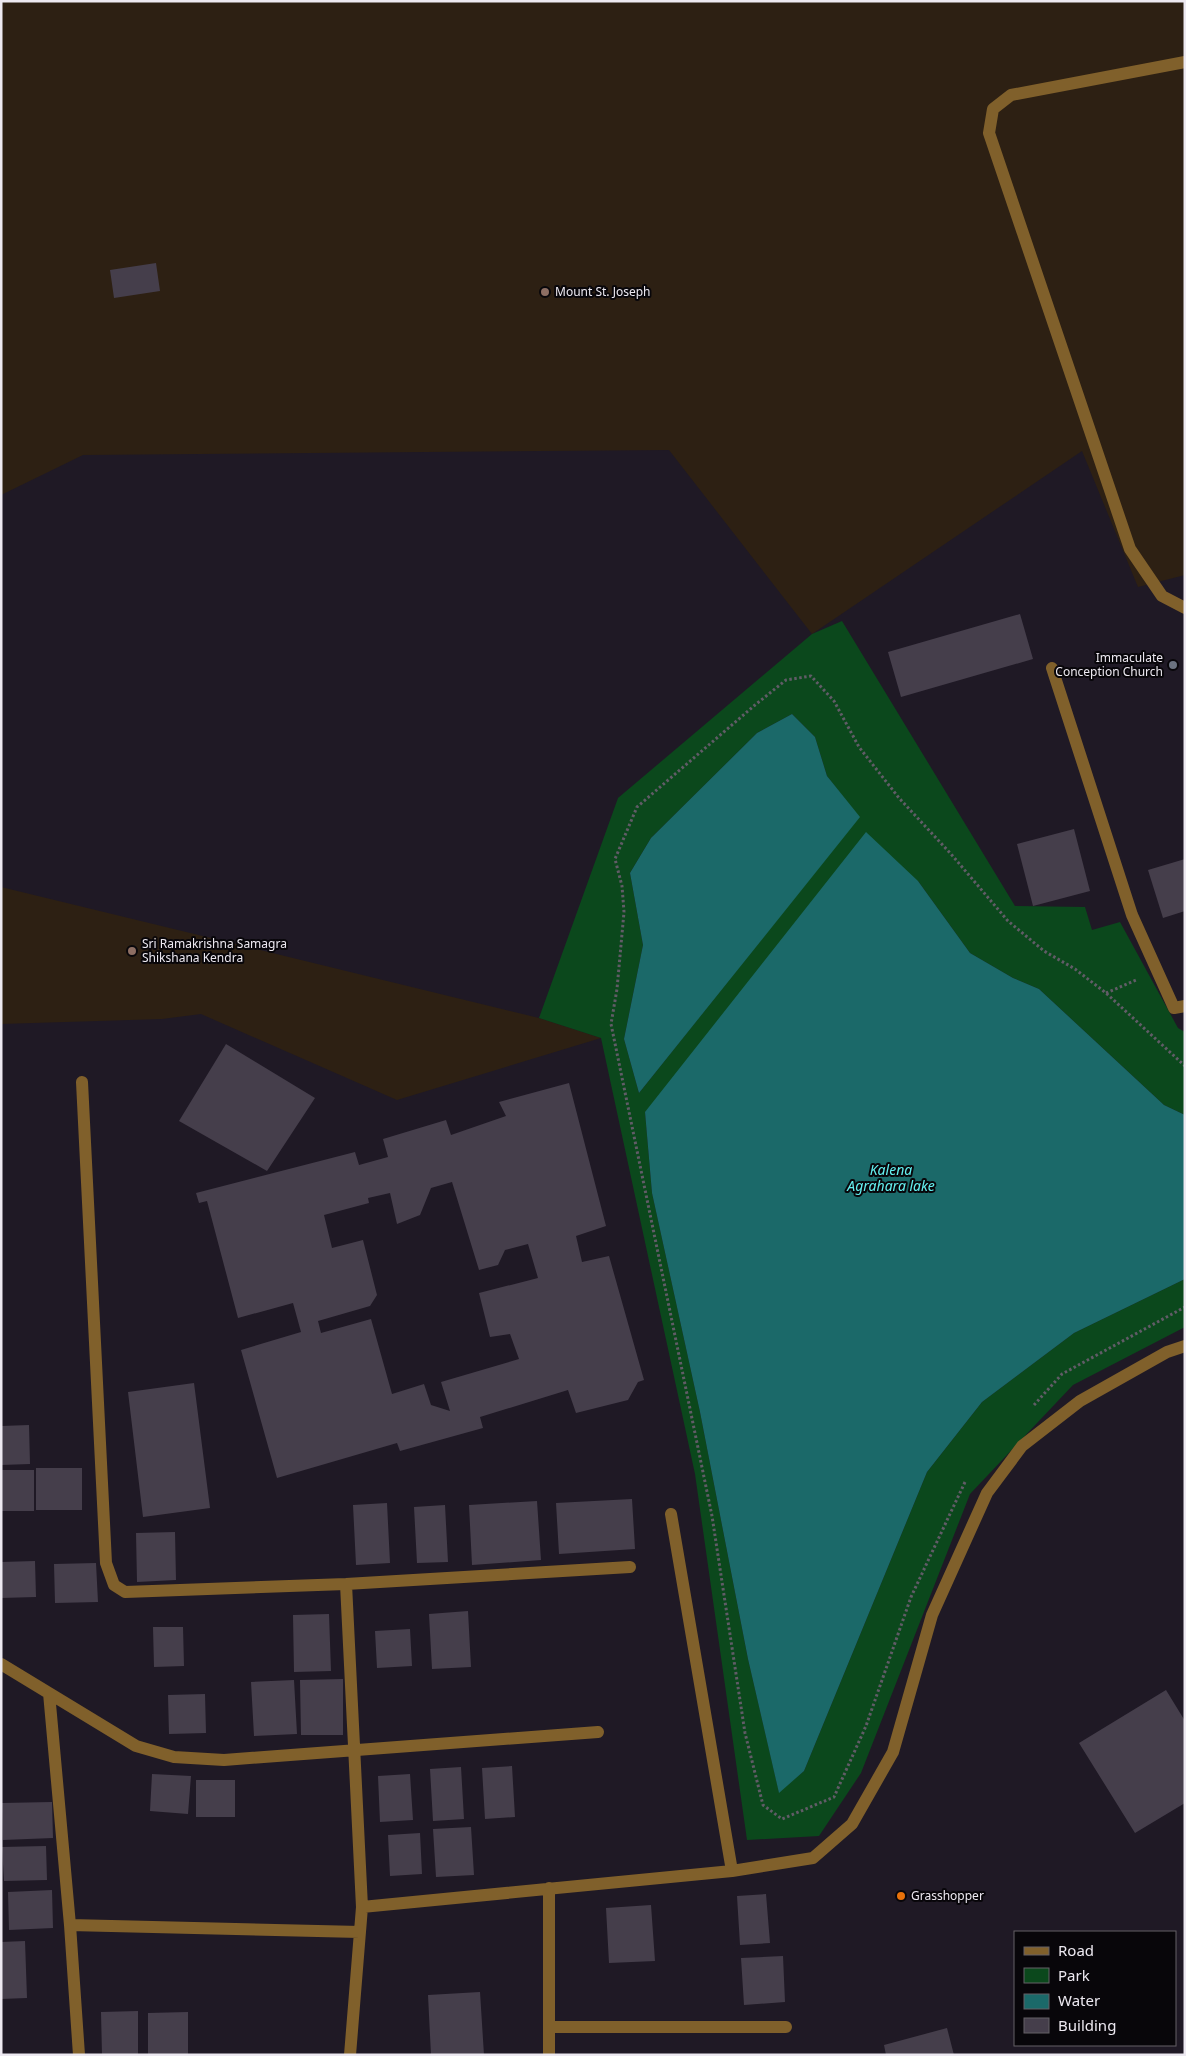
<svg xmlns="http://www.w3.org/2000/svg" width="1186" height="2056" font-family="'Noto Sans',sans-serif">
	<rect width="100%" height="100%" fill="#1f1925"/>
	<path fill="#2d2013" d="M1,1h1184v574l-47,12 -56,-136 -270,183 -143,-184 -586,5 -82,40z
		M1,887l538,131 62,20 -204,62 -196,-86 -39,5 -161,5z"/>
	<path fill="#0b481c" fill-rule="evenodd" d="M842,621l173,285 70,1 7,23 28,-8 58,106 7,4v83l-21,-10 -125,-116 -26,-11 -43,-25 -52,-72 -273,231 7,81 48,219 48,247 31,133 25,-21 123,-299 55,-70 92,-69 111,-54v48l-112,58 -103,109 -109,279 -42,63 -72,4 -52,-366 -94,-436 -62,-20 79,-220 194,-164zM792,714l23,23 12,39 32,41 -220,276 -15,-54 19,-94 -13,-72 21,-35 106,-105z"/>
	<path fill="#1b6969" d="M792,714l23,23 12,39 33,41 -221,276 -15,-54 19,-94 -13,-72 21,-35 106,-105z
		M866,832l52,49 52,72 43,25 26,11 125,116 21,10v164l-111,54 -92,69 -55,70 -123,299 -25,22 -31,-134 -48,-247 -48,-219 -7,-81z"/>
	<path fill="#453e4b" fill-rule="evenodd" d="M156,263l4,28 -46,7 -4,-28z
		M1020,614l13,45 -132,38 -13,-45z
		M1074,829l16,62 -57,15 -16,-62z
		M1185,859v52l-22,7 -15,-48z
		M226,1044l89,54 -48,73 -88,-50z
		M569,1083l37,143 -30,10 6,26 27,-6 35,124 -6,2 -10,18 -52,13 -8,-23 -88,27 3,11 -83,23 -3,-8 -120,35 -36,-128 60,-18 -8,-29 -55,15 -31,-117 -8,2 -3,-10 159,-41 4,13 29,-8 -5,-18 63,-19 5,15 55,-19 -7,-14zM452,1182l27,88 19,-5 7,-15 23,-6 10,34 -59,15 11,44 20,-3 9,25 -78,23 9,29 -19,-6 -7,-21 -32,10 -21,-75 -50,14 -3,-12 52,-15 7,-11 -14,-55 -31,8 -8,-33 45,-12 -1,-5 22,-5 7,31 23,-9 11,-27z
		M194,1383l16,125 -67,9 -15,-125z
		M29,1425l1,39 -29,1v-39z
		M36,1468h46v42h-46z
		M1,1470h33v41h-33z
		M632,1499l3,50 -76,5 -3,-51z
		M537,1501l4,59 -69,5 -3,-60z
		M387,1503l3,60 -34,2 -3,-60z
		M445,1505l3,57 -31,1 -3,-56z
		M175,1532l1,48 -39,2 -1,-49z
		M35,1561l1,36 -35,1v-36z
		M96,1563l2,39 -43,1 -1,-39z
		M468,1611l3,56 -39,2 -3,-55z
		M329,1614l2,57 -37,1 -1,-57z
		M153,1627h30l1,39 -30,1z
		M410,1629l2,37 -35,2 -2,-37z
		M343,1679v56h-42l-1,-55z
		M294,1680l3,54 -43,2 -3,-54z
		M1166,1690l19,31v82l-50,30 -56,-90z
		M205,1694l1,39 -37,1 -1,-39z
		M512,1766l3,51 -30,2 -3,-51z
		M461,1767l3,52 -31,2 -3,-52z
		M152,1774l39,2 -3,38 -38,-3z
		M410,1774l3,46 -33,2 -2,-46z
		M196,1780h39v37h-39z
		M52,1802l1,36 -50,2 -1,-37z
		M471,1827l3,48 -38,2 -3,-48z
		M420,1833l2,41 -32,2 -2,-41z
		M46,1846l1,34 -43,1 -2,-34z
		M52,1890l1,38 -44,2 -1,-38z
		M766,1894l4,49 -30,2 -3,-49z
		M651,1905l4,56 -46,2 -3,-55z
		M25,1941l2,57 -26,1v-57z
		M783,1956l2,46 -41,3 -3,-47z
		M480,1992l4,63h-53l-3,-60z
		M138,2011v44h-36l-1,-43z
		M188,2012v43h-40v-42z
		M947,2028l7,27h-68l-2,-10z"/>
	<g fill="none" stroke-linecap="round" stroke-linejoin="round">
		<path stroke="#615c67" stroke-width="3" stroke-dasharray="2.5 2.5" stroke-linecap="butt" d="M1106,993l30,-13
			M1034,1405l28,-31 123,-67
			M965,1482l-54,115 -45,129 -32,71 -52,22 -19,-14 -18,-72 -33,-217 -101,-492 6,-35 7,-77 -2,-26 -7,-27 22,-52 118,-102 31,-25 25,-4 23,25 25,46 40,51 52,56 57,67 36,30 31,18 31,24 79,73"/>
		<path stroke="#80602b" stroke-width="12" d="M1185,62l-174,33 -18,14 -4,24 141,416 32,47 23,12
			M1052,668l80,247 42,93 11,-2
			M82,1082l24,481 8,22 11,7 221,-8 284,-17
			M671,1514l61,357
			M346,1584l16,323 -12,148
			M1,1664l135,82 38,11 50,3 374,-28
			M49,1693l21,232 9,130
			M362,1907l370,-36 81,-13 39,-34 41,-72 39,-137 55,-122 35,-47 58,-45 87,-49 18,-6
			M70,1925l290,7
			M549,2027h237
			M549,2055v-167"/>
	</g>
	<g fill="#8d6e63" stroke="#08060a" stroke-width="2">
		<circle cx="545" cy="292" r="5"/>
		<circle cx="132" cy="951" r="5"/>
	</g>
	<circle fill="#6b7280" stroke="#08060a" stroke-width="2" cx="1173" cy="665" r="5"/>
	<circle fill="#e8710a" stroke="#08060a" stroke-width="2" cx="901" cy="1896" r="5"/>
	<g text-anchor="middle" stroke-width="4" stroke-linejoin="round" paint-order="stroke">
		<g font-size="12" fill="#ede9f1" stroke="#08060a" text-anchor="start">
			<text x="555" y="296">Mount St. Joseph</text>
			<text x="1163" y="662" text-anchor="end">Immaculate<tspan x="1163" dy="14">Conception Church</tspan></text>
			<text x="142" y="948">Sri Ramakrishna Samagra<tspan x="142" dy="14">Shikshana Kendra</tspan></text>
			<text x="911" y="1900">Grasshopper</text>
		</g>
		<g font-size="14" font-style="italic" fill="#64f0f0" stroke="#08060a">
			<text x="891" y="1175">Kalena<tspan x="891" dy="16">Agrahara lake</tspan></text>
		</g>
	</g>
	<rect width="1186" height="2056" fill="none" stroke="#ede9f1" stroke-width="5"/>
	<rect x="1014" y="1931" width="162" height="115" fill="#08060a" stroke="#646166"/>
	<rect x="1024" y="1947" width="25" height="8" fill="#80602b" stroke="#646166"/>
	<text x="1058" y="1956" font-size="15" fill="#ede9f1">Road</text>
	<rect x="1024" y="1968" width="25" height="15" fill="#0b481c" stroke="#646166"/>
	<text x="1058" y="1981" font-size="15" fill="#ede9f1">Park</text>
	<rect x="1024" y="1994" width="25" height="15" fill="#1b6969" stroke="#646166"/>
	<text x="1058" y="2006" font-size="15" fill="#ede9f1">Water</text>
	<rect x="1024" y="2018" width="25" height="15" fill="#453e4b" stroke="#646166"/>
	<text x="1058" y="2031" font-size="15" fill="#ede9f1">Building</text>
</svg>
